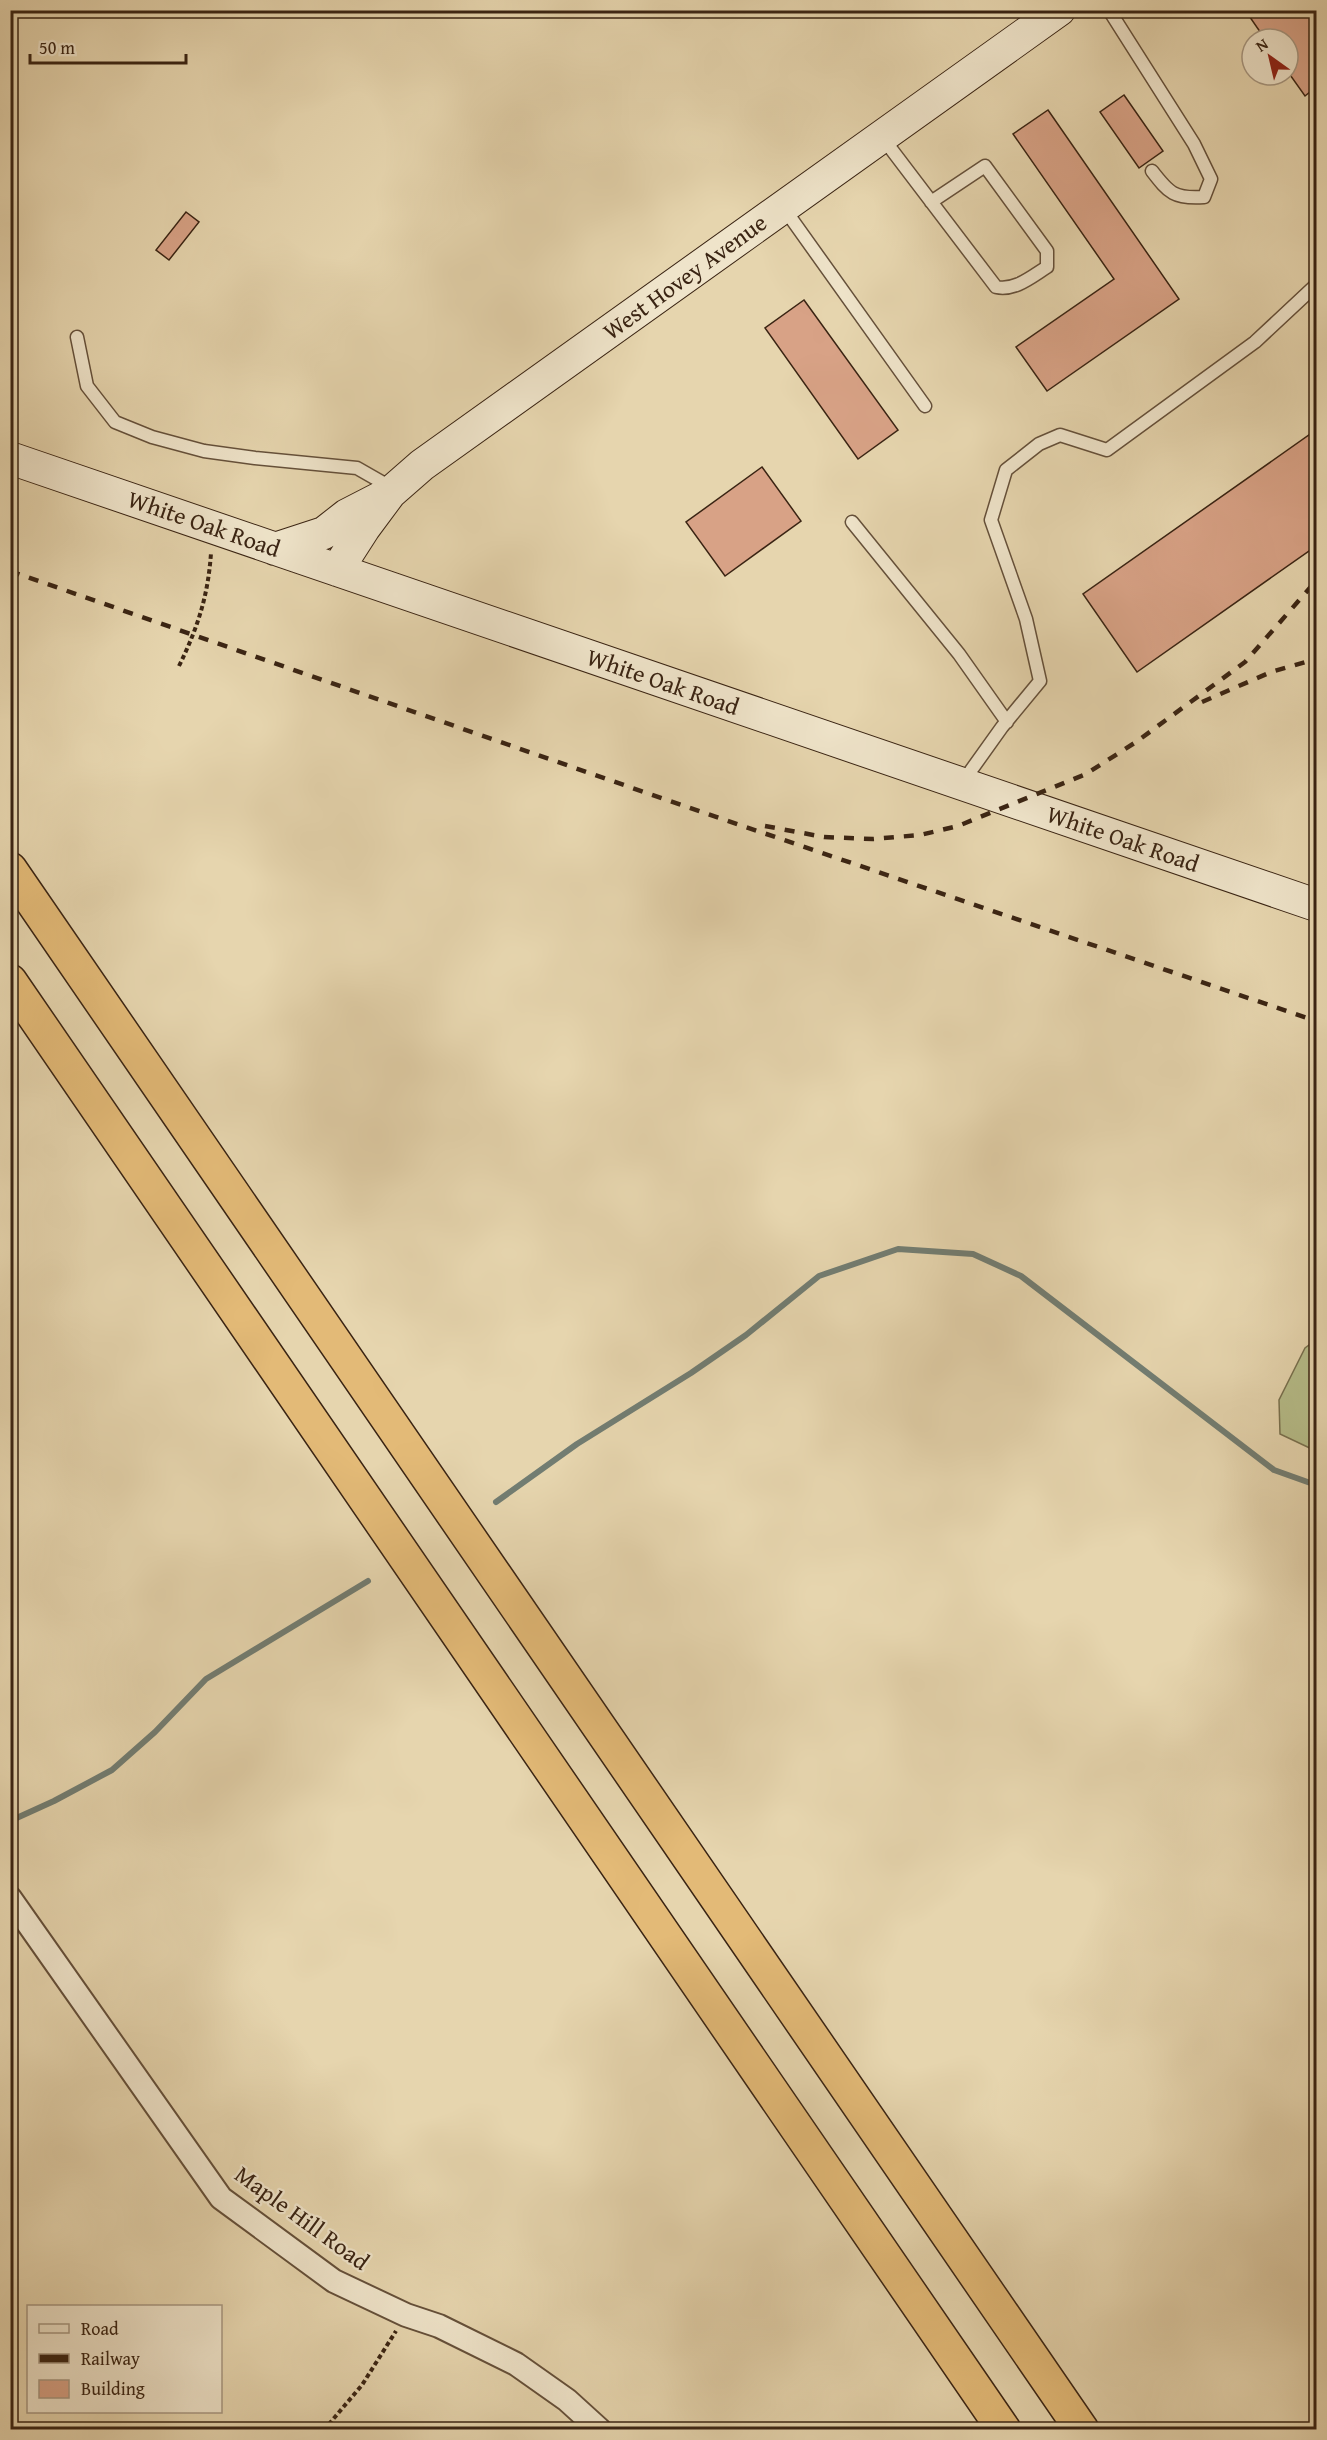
<svg xmlns="http://www.w3.org/2000/svg" width="1327" height="2440" font-family="'Gentium Book Plus',serif">
	<rect width="100%" height="100%" fill="#e6d5ae"/>
	<filter id="stains"><feTurbulence type="fractalNoise" baseFrequency=".00333" numOctaves="4"/><feColorMatrix values="0 0 0 0 .2 0 0 0 0 .09 0 0 0 0 .02 0 0 0 .5 -.17"/></filter>
	<radialGradient id="worn" r=".72"><stop offset=".6" stop-color="#630" stop-opacity="0"/><stop offset="1" stop-color="#630" stop-opacity=".3"/></radialGradient>
	<path fill="#b6bd89" stroke="#78704e" stroke-width="1.5" d="M1316,1340v111l-36,-17 -1,-34 26,-52z"/>
	<g fill="none" stroke-linecap="round" stroke-linejoin="round">
		<path stroke="#727d72" stroke-width="6" d="M496,1502l81,-58 114,-71 55,-38 73,-59 79,-27 75,5 48,22 253,194 42,15
			M10,1821l44,-20 58,-31 43,-38 51,-53 162,-98"/>
	</g>
	<path fill="#d8a286" stroke="#3a2413" stroke-width="1.5" d="M1245,10h63l8,13v64l-11,9 -17,-24v-33h-23z
		M1124,95l39,56 -24,17 -39,-56z
		M1048,110l131,189 -132,92 -31,-44 98,-68 -101,-145z
		M186,212l13,10 -30,38 -13,-10z
		M804,300l94,130 -40,29 -93,-131z
		M1316,430v116l-179,126 -54,-78z
		M762,467l39,54 -76,55 -39,-54z"/>
	<g fill="none" stroke-linecap="round" stroke-linejoin="round">
		<g stroke="#65503a" stroke-width="15">
			<path id="lane" d="M1109,10l85,134 17,35 -7,18c-30,2 -35,-4 -52,-26
				M882,137l114,150c19,4 35,-10 51,-20v-16l-62,-85 -54,36
				M783,207l142,199
				M77,337l10,49 28,36 37,15 52,14 51,7 102,10 35,20
				M852,522l107,132 48,68
				M962,783l40,-56 38,-46 -14,-62 -35,-99 15,-50 33,-26 21,-9 47,15 148,-108 61,-57"/>
		</g>
		<g stroke="#65503a" stroke-width="26">
			<path id="street" d="M10,1898l211,300 113,83 72,34 33,11 77,38 51,36 33,30"/>
		</g>
		<g stroke="#3a2413" stroke-width="34">
			<path id="secondary" d="M10,458l1306,447
				M275,549l49,-16 23,-18 35,-18
				M337,570l27,-42 26,-35 32,-28 637,-455"/>
		</g>
		<g stroke="#3a2413" stroke-width="36">
			<path id="highway" d="M10,869l1072,1561
				M10,981l994,1449"/>
		</g>
		<path stroke="#3a2413" stroke-width="4" stroke-dasharray="4.5 3" stroke-linecap="butt" d="M179,666c19,-39 29,-70 32,-113
			M324,2430l38,-45 34,-54"/>
		<use href="#lane" stroke="#efe4ca" stroke-width="12"/>
		<use href="#street" stroke="#efe4ca" stroke-width="22"/>
		<use href="#secondary" stroke="#efe4ca" stroke-width="32"/>
		<use href="#highway" stroke="#e3ba77" stroke-width="33"/>
		<path stroke="#3a2413" stroke-width="4.5" stroke-dasharray="10 10" stroke-linecap="butt" d="M10,571l677,236 629,214
			M1202,702l69,-30 45,-13
			M765,826l59,11 49,2 47,-4 38,-9 128,-52 50,-32 109,-80 71,-81"/>
	</g>
	<g text-anchor="middle" stroke-width="4.5" stroke-linejoin="round" paint-order="stroke">
		<g font-size="24" fill="#3a2413" stroke="#efe4ca">
			<text transform="translate(685 277) rotate(-36)" y="8">West Hovey Avenue</text>
			<text transform="translate(204 524) rotate(19)" y="8">White Oak Road</text>
			<text transform="translate(663 682) rotate(19)" y="8">White Oak Road</text>
			<text transform="translate(1123 839) rotate(19)" y="8">White Oak Road</text>
			<text transform="translate(302 2218) rotate(36)" y="8">Maple Hill Road</text>
		</g>
	</g>
	<rect width="1327" height="2440" fill="none" stroke="#e6d5ae" stroke-width="36"/>
	<rect x="12" y="12" width="1303" height="2416" fill="none" stroke="#3a2413" stroke-width="3"/>
	<rect x="18" y="18" width="1291" height="2404" fill="none" stroke="#3a2413" stroke-width="1.5"/>
	<rect x="27" y="2305" width="195" height="108" fill="#efe4ca" stroke="#a79781" stroke-width="1.5"/>
	<rect x="39" y="2324" width="30" height="9" fill="#efe4ca" stroke="#a79781" stroke-width="1.5"/>
	<text x="81" y="2335" font-size="18" fill="#3a2413">Road</text>
	<rect x="39" y="2354" width="30" height="9" fill="#3a2413" stroke="#a79781" stroke-width="1.5"/>
	<text x="81" y="2365" font-size="18" fill="#3a2413">Railway</text>
	<rect x="39" y="2380" width="30" height="18" fill="#d8a286" stroke="#a79781" stroke-width="1.5"/>
	<text x="81" y="2395" font-size="18" fill="#3a2413">Building</text>
	<g transform="translate(1270 57) rotate(326)"><circle r="28" fill="#efe4ca" stroke="#a79781" stroke-width="1.5"/>
	<path d="M0-4.5L10 22L0 15L-10 22Z" fill="#8f2418"/>
	<text y="-9" font-size="16" font-weight="bold" text-anchor="middle" fill="#3a2413">N</text>
	</g>
	<path d="M30 54v9h156v-9" fill="none" stroke="#3a2413" stroke-width="3"/>
	<text x="39" y="54" font-size="18" fill="#3a2413" stroke="#efe4ca" stroke-width="4.5" paint-order="stroke">50 m</text>
	<rect width="100%" height="100%" filter="url(#stains)"/>
	<rect width="100%" height="100%" fill="url(#worn)"/>
</svg>
